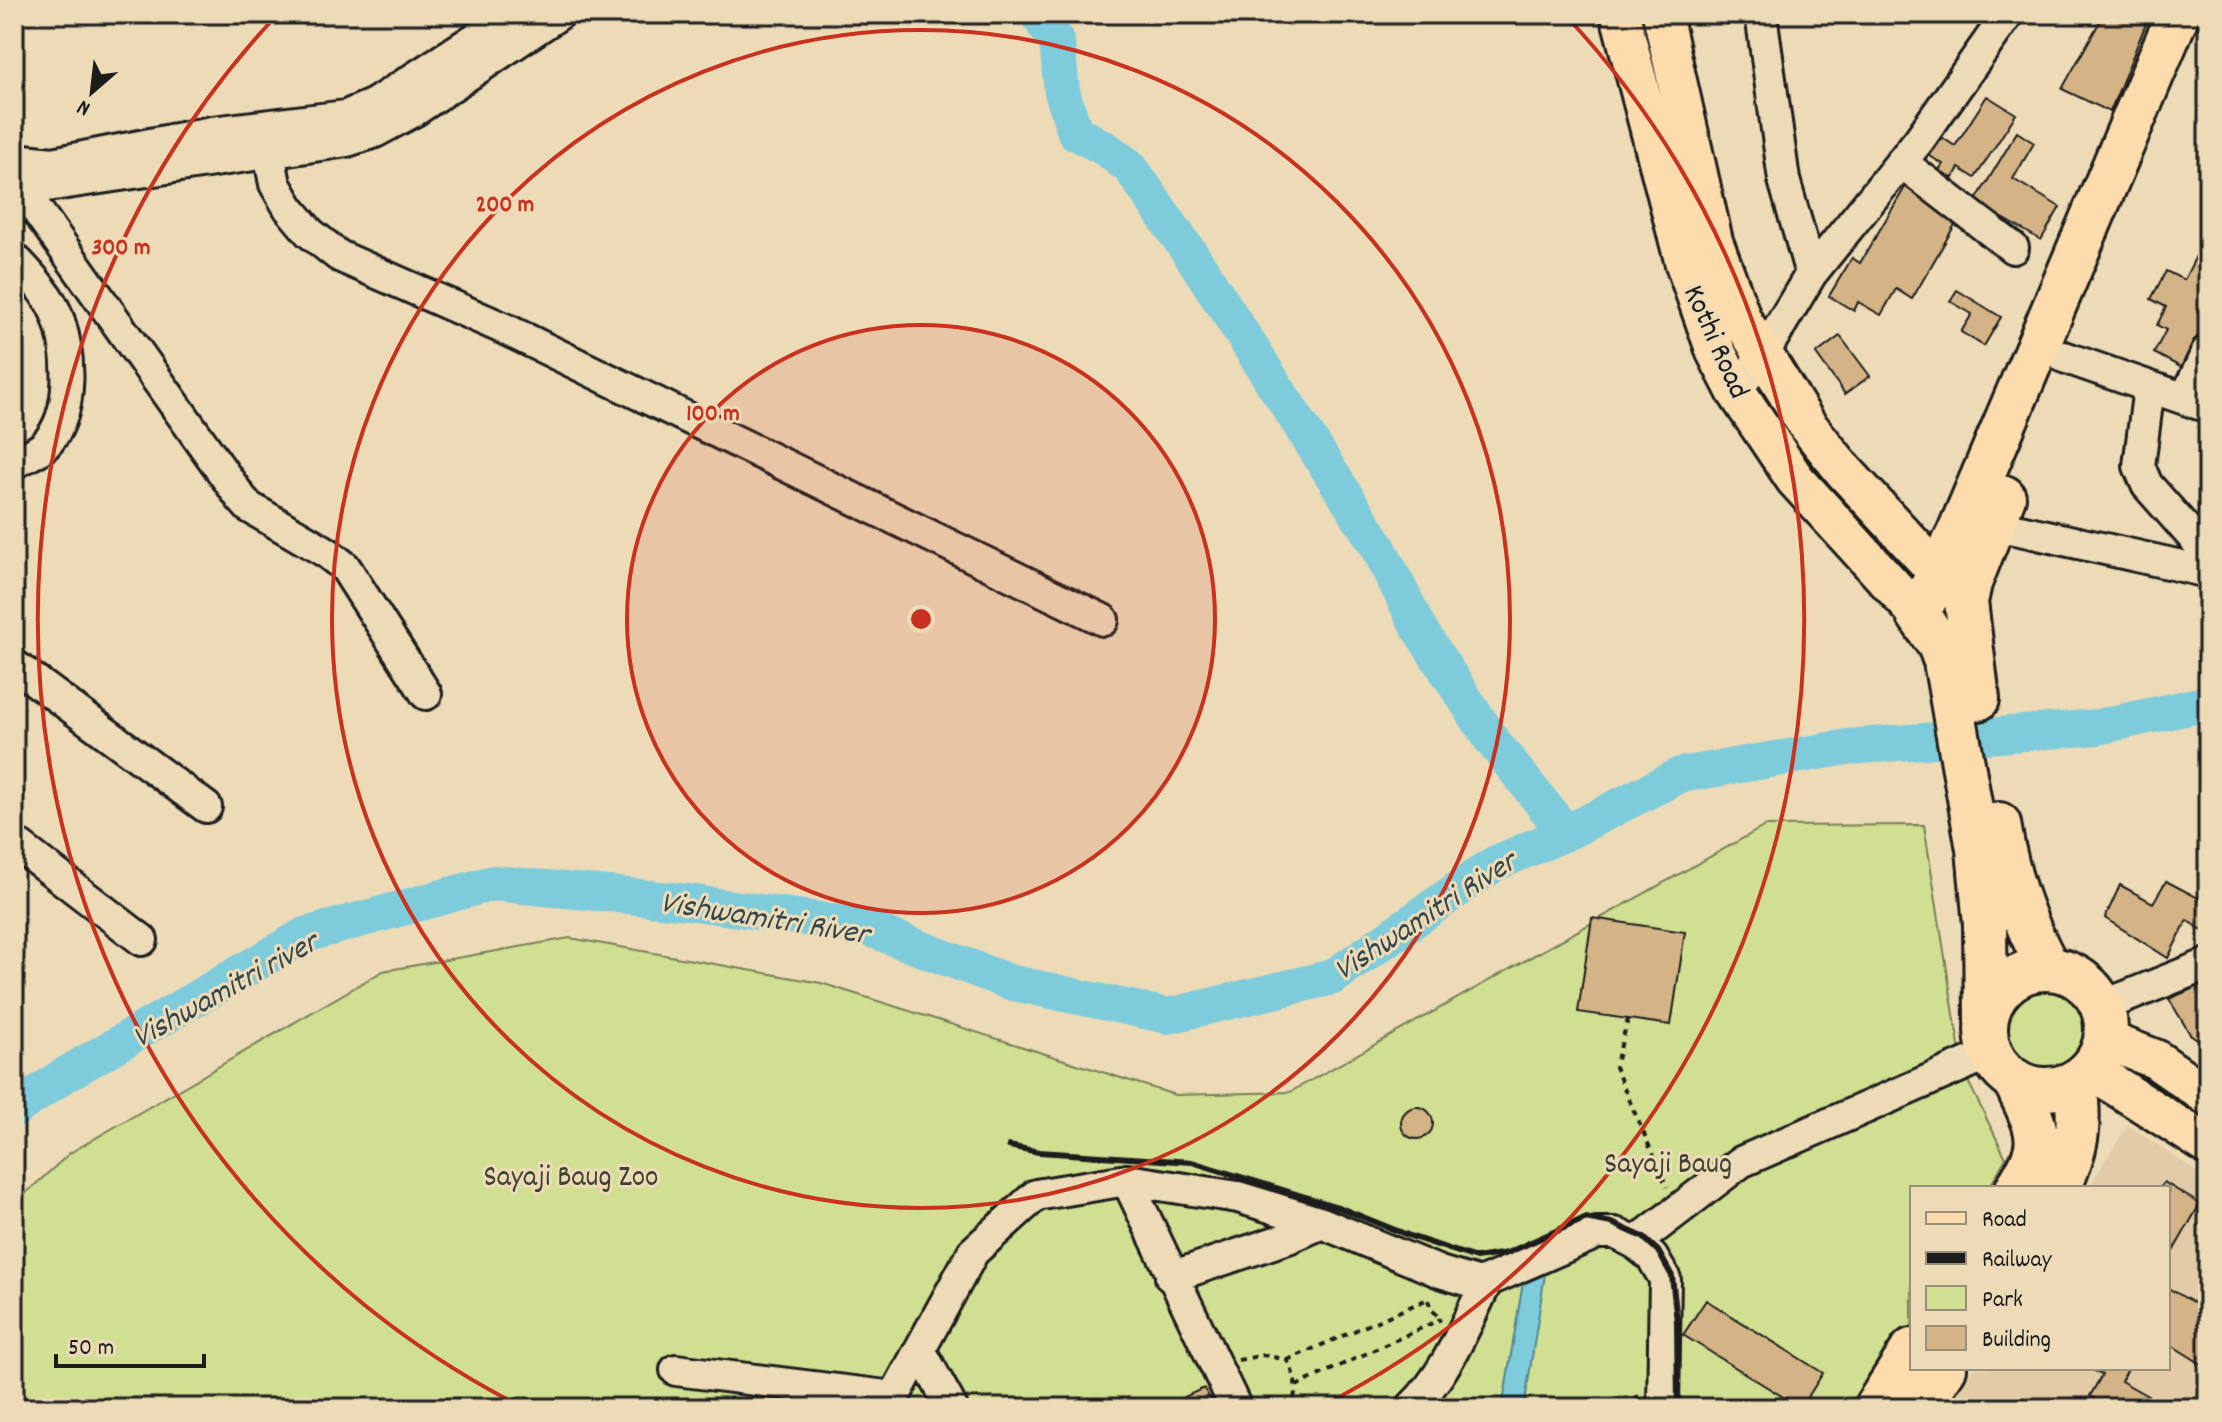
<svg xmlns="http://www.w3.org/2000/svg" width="2222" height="1422" font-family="Dekko,sans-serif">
	<rect width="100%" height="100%" fill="#eddbb8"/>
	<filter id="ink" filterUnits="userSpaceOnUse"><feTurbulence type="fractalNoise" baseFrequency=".0125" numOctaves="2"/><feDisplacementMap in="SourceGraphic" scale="16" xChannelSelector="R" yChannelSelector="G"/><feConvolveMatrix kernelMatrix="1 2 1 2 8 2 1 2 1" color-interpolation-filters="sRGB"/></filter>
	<g filter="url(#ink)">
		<path fill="#e2cba6" d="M2128,1125l80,55v228h-260l25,-40h195v-180h-80z"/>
		<path fill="#d1df92" stroke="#767e57" stroke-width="2" d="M1924,825l39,246 43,87 -17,30h-77v141l-54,79h-1844v-204l56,-51 313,-182 187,-33 251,45 354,112 115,-3 475,-266z
			M2001 1027a44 44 0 1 1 88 0a44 44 0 1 1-88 0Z"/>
		<path fill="#7dcbdb" stroke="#56858f" stroke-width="2" d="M1545,1274l-21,134 -21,-5 20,-121 3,-4z"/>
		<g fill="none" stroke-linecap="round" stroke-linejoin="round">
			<path stroke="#7dcbdb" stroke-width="36" d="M1037,14l20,28 5,50 13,40 31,17 24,18 68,98 179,280 43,85 73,112 73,91
				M14,1110l49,-34 242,-141 188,-52 188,18 181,25 147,56 159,34 165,-39 161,-113 72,-31 114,-58 168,-28 250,-20 110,-24"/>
		</g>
		<path fill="#d4b487" stroke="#1c1c1c" stroke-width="2" d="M2104,14h46l-40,98 -48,-23z
			M1987,96l29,18 -41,64 -16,-10 -6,10 -14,-8 4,-6 -15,-9 12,-19 15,10z
			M2017,132l17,11 -21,36 47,28 -19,33 -66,-38z
			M1907,184l53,32 -48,83 -16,-10 -15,26 -23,-13 -4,9 -25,-15 23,-38 8,5z
			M2198,252l10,5v70l-22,43 -32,-17 12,-23 -9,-5 9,-18 -15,-8 15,-28 18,9z
			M1957,290l44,27 -17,29 -23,-14 11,-18 -22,-13z
			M1840,336l30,40 -25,18 -29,-40z
			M2166,881l42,22v31l-21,-14 -19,38 -63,-40 15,-33 33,18z
			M1592,918l93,14 -14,93 -93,-13z
			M2208,982v64l-18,-12 -21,-35z
			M1401 1123a16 16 0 1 1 32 0a16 16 0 1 1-32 0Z
			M2164,1182l36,22 -32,56v-72h-8z
			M2168,1288l40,23v57l-40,-25z
			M1706,1300l117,73 -22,35 -118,-73z
			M2089,1368h40l-8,13 48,27h-58l-21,-12 12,-21z
			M1204,1388l7,13 9,-4 6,11h-42l-4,-9z"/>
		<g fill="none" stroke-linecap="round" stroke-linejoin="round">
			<g stroke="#1c1c1c" stroke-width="36">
				<path id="minor" d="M1761,14l23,166 27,94
					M269,153l6,31 14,24 21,25 29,23 166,73 598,291
					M14,159l39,4 159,-31 134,-16 28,-12 139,-90
					M1901,162l112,86
					M14,178l227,320 8,9 77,45 19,15 81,127
					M14,182l33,4 300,-45 28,-9 39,-21 145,-97
					M14,258c14,14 34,36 42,55 15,36 19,102 -11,132 -7,7 -18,11 -27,16
					M2064,357l144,50
					M2149,387l-10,79 8,19 61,69
					M1736,391l26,-35 49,-82 108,-134 89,-126
					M2185,399l23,-49
					M1993,524l215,48
					M14,665l192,142
					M14,842l128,98
					M2103,1006l105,-42
					M1127,1180l109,228
					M1635,1243l17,14 13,22 -2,129
					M1171,1277l117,-39 34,-15
					M920,1350l32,58
					M676,1370l218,27
					M888,1408l85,-156 63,-57 91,-15 111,17 84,26 118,49 40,12 117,-51h18l20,10 106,-81 250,-109
					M1411,1408c35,-33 54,-82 75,-125"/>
			</g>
			<g stroke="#1c1c1c" stroke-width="44">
				<path id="major" d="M1620,14l65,250 31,88 20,39 59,88 123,135
					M1662,14l51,227 29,79 65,105 37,46 95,103
					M2106,1040l49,19 53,37
					M2091,1070l117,75"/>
			</g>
			<g stroke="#1c1c1c" stroke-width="48">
				<path id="highway" d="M1978,699l-12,-97 4,-19 34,-86
					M1999,824c8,52 24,98 50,145
					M1986 1029a60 60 0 1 1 120 0a60 60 0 1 1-120 0Z
					M1986,1021l-1,-96 -7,-76 -33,-188 -6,-16 -21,-31 40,-80 220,-520
					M2015,1081c22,50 34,58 2,107
					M2059,1188c19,-39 22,-63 16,-105
					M1875,1408l37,-58
					M1919,1408l26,-40"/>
			</g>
			<path stroke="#1c1c1c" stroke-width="4" stroke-dasharray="6 6" stroke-linecap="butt" d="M1628,1019l-13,48 52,120
				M1428,1300l3,9 9,9
				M1238,1360l26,-5 23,5c9,17 12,30 3,48
				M1287,1360l141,-61
				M1296,1386l145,-67
				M1484,1408h10
				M1612,1408l27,-12"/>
			<use href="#minor" stroke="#eddbb8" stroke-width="30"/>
			<use href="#major" stroke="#fcdcac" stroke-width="38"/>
			<use href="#highway" stroke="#fcdcac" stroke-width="42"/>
			<path stroke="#1c1c1c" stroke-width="6" d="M1009,1146l30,6 153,10 146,45 72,29 66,22 31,-5 78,-35 27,5 31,14 15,14 14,25 5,46 1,86"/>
		</g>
	</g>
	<circle cx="921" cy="619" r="294" fill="#c8321e" fill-opacity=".12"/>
	<g fill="none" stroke="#c8321e" stroke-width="4">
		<circle cx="921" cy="619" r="294"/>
		<circle cx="921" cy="619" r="589"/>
		<path d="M520 1406A883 883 0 0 1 275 17M1567 17A883 883 0 0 1 1322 1406"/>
	</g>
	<g text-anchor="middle" stroke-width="6" stroke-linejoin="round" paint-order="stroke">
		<g font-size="30" fill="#1c1c1c" stroke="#eddbb8">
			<text transform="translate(1718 341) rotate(66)" y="10">Kothi Road</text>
		</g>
		<g font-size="30" fill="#404334" stroke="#eddbb8">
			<text x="1668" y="1172">Sayaji Baug</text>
			<text x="571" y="1185">Sayaji Baug Zoo</text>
		</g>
		<g font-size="32" font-style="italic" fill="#34484c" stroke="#eddbb8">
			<text transform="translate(1424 914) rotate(-33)" y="11">Vishwamitri River</text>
			<text transform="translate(765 916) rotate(9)" y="11">Vishwamitri River</text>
			<text transform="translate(224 988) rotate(-29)" y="11">Vishwamitri river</text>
		</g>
	</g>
	<circle cx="921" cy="619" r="12" fill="#c8321e" stroke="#eddbb8" stroke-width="4"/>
	<g font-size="24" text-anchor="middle" font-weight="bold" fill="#c8321e" stroke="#eddbb8" stroke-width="6" stroke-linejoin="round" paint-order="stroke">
		<text x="505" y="211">200 m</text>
		<text x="121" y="254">300 m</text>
		<text x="713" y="420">100 m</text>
	</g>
	<rect width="2222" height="1422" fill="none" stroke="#eddbb8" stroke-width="48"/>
	<rect x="24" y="24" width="2174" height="1374" fill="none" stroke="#1c1c1c" stroke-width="3" filter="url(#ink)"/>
	<rect x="1910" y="1186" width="260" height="184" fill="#eddbb8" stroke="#998f7a" stroke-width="2"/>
	<rect x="1926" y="1212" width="40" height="12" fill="#fcdcac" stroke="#998f7a" stroke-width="2"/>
	<text x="1982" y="1226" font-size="24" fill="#1c1c1c">Road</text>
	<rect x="1926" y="1252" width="40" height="12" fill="#1c1c1c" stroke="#998f7a" stroke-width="2"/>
	<text x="1982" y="1266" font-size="24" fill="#1c1c1c">Railway</text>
	<rect x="1926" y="1286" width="40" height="24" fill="#d1df92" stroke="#998f7a" stroke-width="2"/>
	<text x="1982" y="1306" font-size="24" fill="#1c1c1c">Park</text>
	<rect x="1926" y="1326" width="40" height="24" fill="#d4b487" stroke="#998f7a" stroke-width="2"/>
	<text x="1982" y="1346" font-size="24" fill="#1c1c1c">Building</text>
	<g transform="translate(92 92) rotate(208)" stroke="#eddbb8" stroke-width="6" paint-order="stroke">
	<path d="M0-6L14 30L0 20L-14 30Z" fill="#1c1c1c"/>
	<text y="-12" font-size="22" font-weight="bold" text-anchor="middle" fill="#1c1c1c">N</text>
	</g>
	<path d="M56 1354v12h148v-12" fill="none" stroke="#1c1c1c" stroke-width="4"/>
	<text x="68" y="1354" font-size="24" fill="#1c1c1c" stroke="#eddbb8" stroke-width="6" paint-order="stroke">50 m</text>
</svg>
